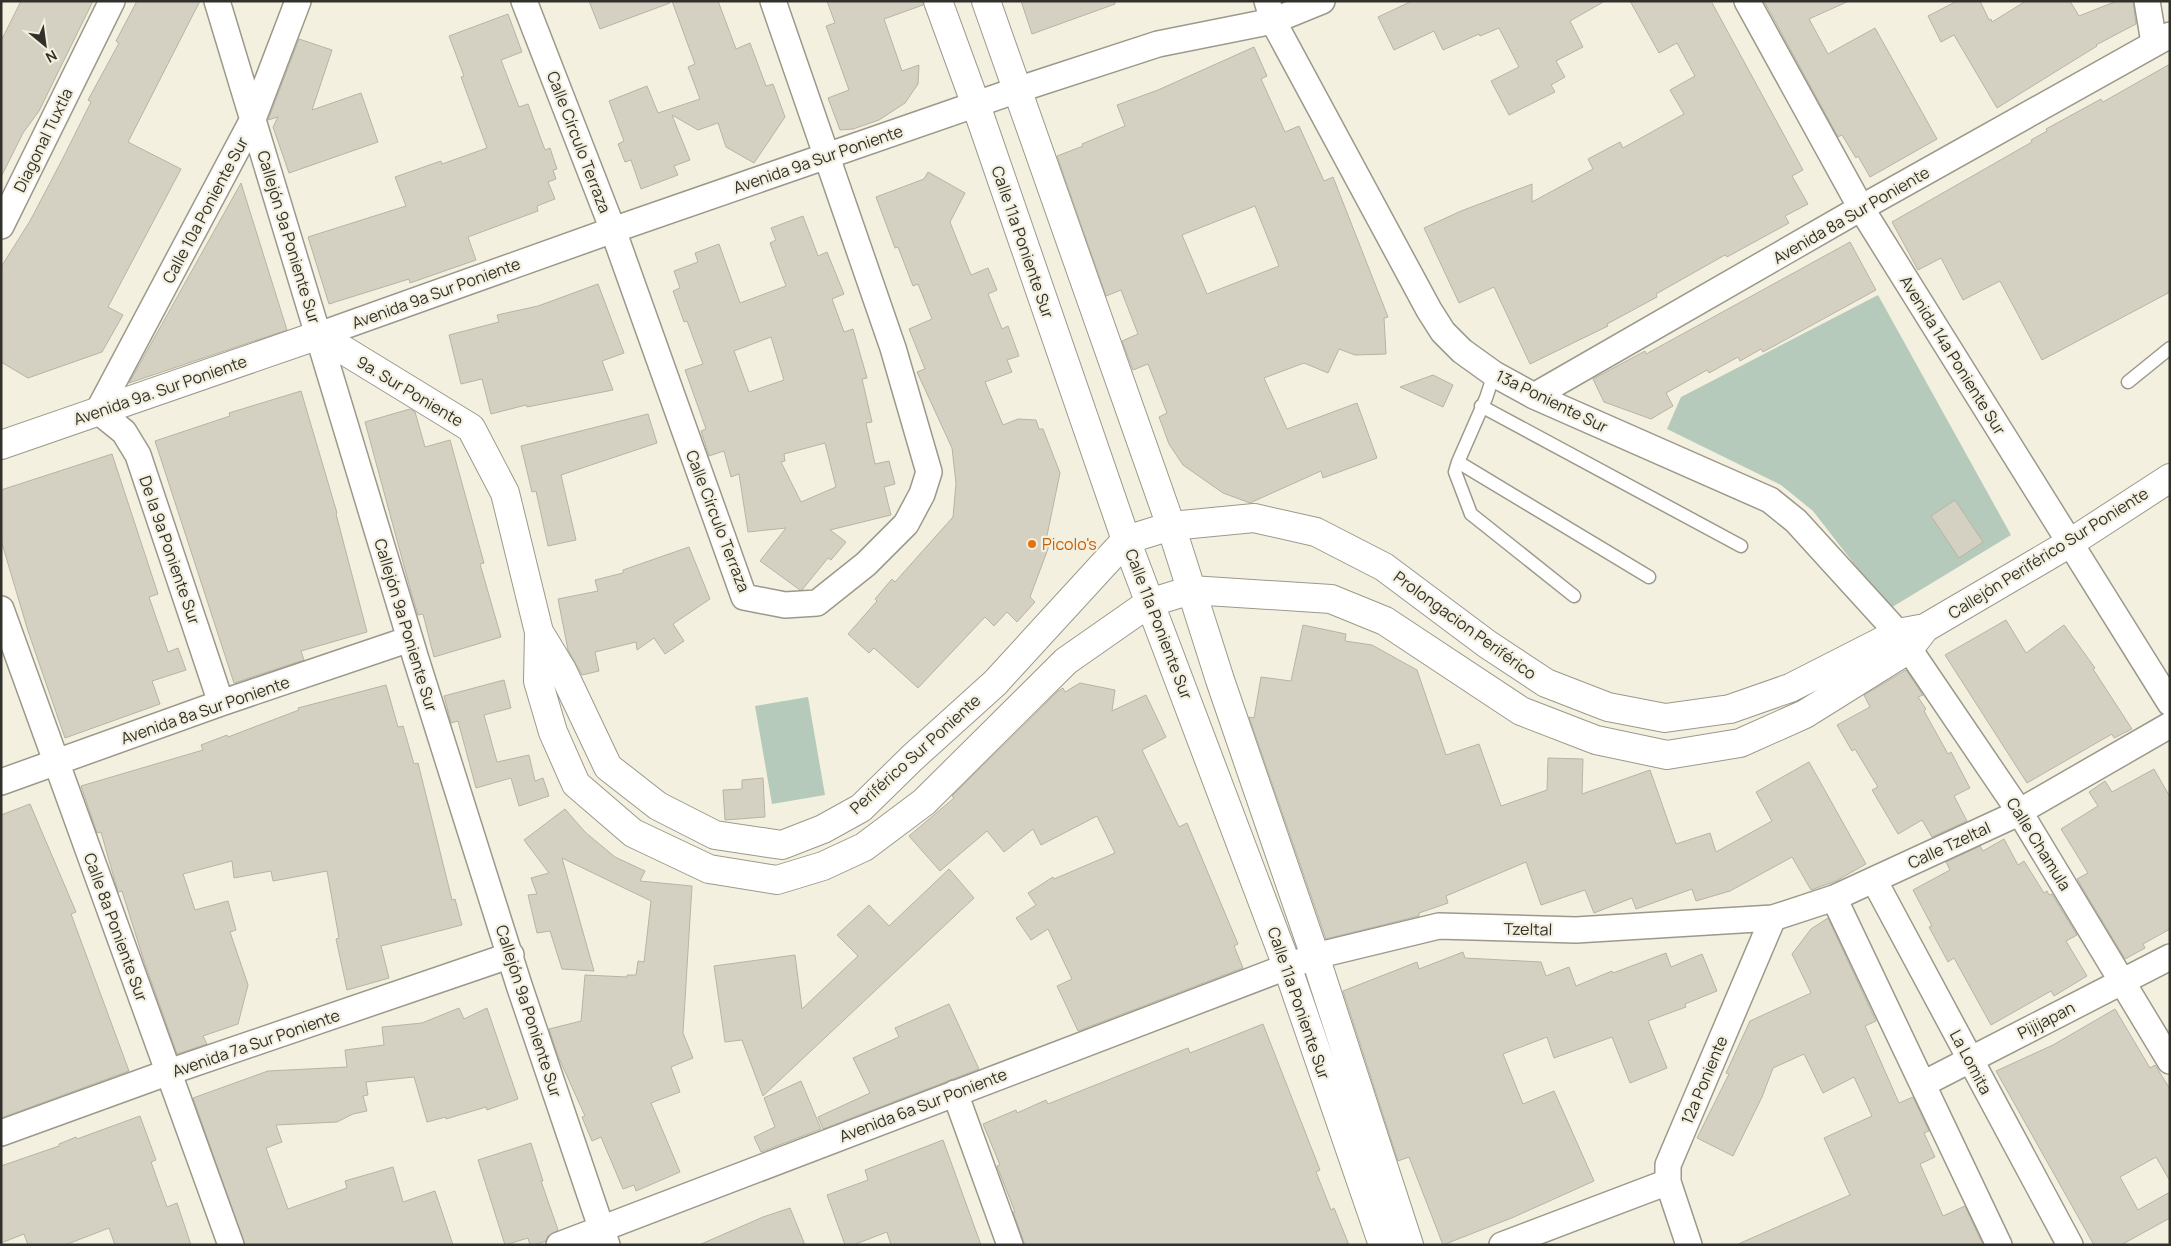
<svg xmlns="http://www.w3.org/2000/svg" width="2171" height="1246" font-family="Manrope,sans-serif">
	<rect width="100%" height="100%" fill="#f4f0e0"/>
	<path fill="#b5caba" d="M1878,295l133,240 -122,74 -76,-98 -32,-26 -114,-56 14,-32z
		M808,697l17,98 -53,9 -17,-98z"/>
	<path fill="#d5d1c2" stroke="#b8b4a5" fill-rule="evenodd" d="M21,1h72l-54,110 -16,22 -22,44v-136z
		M137,1h63l-72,141 53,27 -73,138 15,8 -21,37 -74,26 -27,-16v-95l29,-46 32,-61 29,-58 -3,-2 31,-57 -3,-2z
		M589,1h80l1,2 -70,26z
		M672,1h46l18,48 14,-6 16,43 7,-2 12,33 -31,46 -28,-16 -8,-24 -20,7 -26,-15 18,45 -16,6 4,9 -37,14 -10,-29 -6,2 -7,-18 6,-3 -15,-40 38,-15 11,27 42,-14 -12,-32 7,-3z
		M827,1h96v4l-39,14 18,52 17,-6 -1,19 -13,19 -26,17 -26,9 -13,1 -12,-32 21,-8 -23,-64 9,-3z
		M1021,1h94v3l-83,30z
		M1412,1h193l-35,20 13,26 -27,14 9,16 -14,8 4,7 -46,23 -18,-34 28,-14 -20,-39 -19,8 -1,-2 -36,16 -9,-19 -40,19 -16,-33z
		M1630,1h81l92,169 -11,6 16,28 -23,12 4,7 -62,34 -2,-2 -69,39 1,3 -50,27 1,2 -78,38 -36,-77 -35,16 -35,-75 37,-17 71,-27v18l61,-33 -5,-10 32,-17 3,6 61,-34 -14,-24 25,-14 -18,-33 -18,10z
		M1764,1h85l-40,18 19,35 47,-26 62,111 -67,38 -12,-21 -2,2 -14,-23 -4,2z
		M1957,1h23l9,19 2,-1 1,3 34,-21h44l9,15 38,-15h16l3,23 -40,21 1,1 -100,62 -43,-73 -13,7 -13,-26z
		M508,14l14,38 -21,8 18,47 9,-3 17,46 5,-2 7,21 -4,1 3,9 -8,3 7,17 -18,7 1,5 -70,26 8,23 -66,23 -1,-4 -80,25 -21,-67 98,-31 -11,-29 46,-16 1,3 45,-16 -26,-71 3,-1 -15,-40z
		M299,39l33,11 -20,60 49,-17 17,49 -89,31 -16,-46 5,-10 -10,3z
		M1254,47l13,29 -6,3 24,53 14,-6 25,55 9,-4 55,140 -4,1 2,36 -31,1 -16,-6 -11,24 -24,-10 -40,15 23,51 70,-26 20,55 -54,20 -2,-7 -71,32 -27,-10 -40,-28 -14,-21 -10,-27 8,-4 -19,-49 -15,6 -11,-29 16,-7 -17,-44 -15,6 -49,-140 26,-10 -1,-2 43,-18 -8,-21 41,-15zM1255,206l24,60 -72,28 -25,-59z
		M2170,64v228l-128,68 -42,-79 -37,19 -22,-42 -23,12 -26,-48 140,-80 -1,-2 16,-9 -1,-2 55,-30 2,3z
		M928,172l37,21 -15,29 21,53 17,-7 9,22 -9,4 14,35 6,-3 11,30 -12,4 5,12 -27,10 18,43 15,-6 18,1 3,9h4l17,44 -15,72 4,1 -19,51 5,5 -18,20 -10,-10 -13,14 -9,-9 -67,71 -44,-40 -5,5 -21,-19 29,-33 -2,-2 17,-20 3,3 58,-65 3,-34 -4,-35 -35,-76 8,-3 -16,-40 23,-10 -14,-35 -5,2 -15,-39 -3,1 -19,-51 48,-18z
		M241,183l46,147 -158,53z
		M803,216l15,40 9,-4 17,42 -12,5 12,33 9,-3 14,49 -5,1 10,43 -6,1 9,41 14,-3 6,23 -11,3 7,28 -61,15 16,12 -15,18 -3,-2 -26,32h-2l-40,-29 26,-33 -38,4 -9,-58 -8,3 -7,-26 -15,5 -8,-25 5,-2 -21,-59 18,-6 -16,-43 -3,1 -11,-31 7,-3 -6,-17 24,-9 -3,-9 24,-9 21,59 46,-17 -16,-43 6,-3 -5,-12zM771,337l13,43 -35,12 -15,-41zM825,443l11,44 -35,15 -20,-40 4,-1 -1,-7z
		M1850,242l26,48 -113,62 -2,-3 -21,12 -2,-4 -29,16 -2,-3 -41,23 7,13 -22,13 -47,-17 -11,-23 52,-28 1,3z
		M598,284l26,69 -22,8 11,29 -86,17 -1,-2 -35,9 -9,-35 -21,5 -12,-49 50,-13 -2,-7 41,-9z
		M1433,375l20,10 -10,22 -43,-20z
		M301,391l36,122 -1,1 31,118 -66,19 3,9 -70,23 -79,-242 75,-25 -1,-3z
		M410,409l5,3 10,35 25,-7 34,123 -4,1 21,73 -67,20 -11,-43 -5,1 -8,-27 -45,-166z
		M648,414l9,29 -96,32 15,65 -28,6 -12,-55 -4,1 -11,-46z
		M112,454l46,140 -9,3 19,55 10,-4 8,22 -34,11 8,23 -95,34 -37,-107 -27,-91v-50z
		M1955,500l28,42 -24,16 -28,-42z
		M689,547l21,52 -37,25 11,17 -19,13 -11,-16 -17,12 -1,-8 -41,10 4,19 -17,4 -14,-25 -10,-51 40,-8 -3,-11 28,-7v-3z
		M2006,620l20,33 38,-28 31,43 -2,1 39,60 -18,9 -2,-4 -85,49 -82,-128z
		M1303,625l43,9 -1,7 27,4 45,25 29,85 33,-11 22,62 46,-16 1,-32 35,1 -1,35 68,-24 26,74 34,-11 6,19 56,-31 -16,-29 53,-30 57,102 -30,17 -25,9 -19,-33 -62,34 -34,10 -4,-12 -56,20 -4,-11 -38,15 -9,-23 -44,15 -15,-43 -80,34 2,7 -29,10v3l-93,23 -77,-222 5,1 7,-41 30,4z
		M1906,670l17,25 -5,2 8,12 -2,2 24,43 3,-2 19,36 -16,8 13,25 -35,16 -10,-17 -24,14 -26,-44 6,-3 -23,-38 -3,2 -15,-26 33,-18 -6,-12z
		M504,680l7,28 -27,7 13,47 32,-7 6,26 8,-3 6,18 -30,10 -8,-28 -35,10 -18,-67 -7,2 -7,-27z
		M1080,683l35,7 -3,21 34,-16 20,42 -24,13 37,77 8,-4 51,121 -4,2 9,22 -165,63 -21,-45 15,-7 -24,-50 -17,11 -15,-22 20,-13 -8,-12 25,-16 1,2 61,-26 -18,-37 -56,29 -8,-16 -29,23 -17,-21 -47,40 -31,-35 45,-38 -2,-2 106,-105 5,-3 2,4z
		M386,685l12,42 5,-1 11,38 4,-1 34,137 3,-1 7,26 -81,21 8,32 -42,12 -11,-51 3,-1 -12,-67 -54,10 -2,-10 -37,7 -2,-17 -49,13 12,36 33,-9 8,29 -6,2 18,53 -10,39 -35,12 4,8 -30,10 -33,-93 -22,-70 -4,1 -17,-60 -4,1 -16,-47 122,-36 -2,-5 26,-10 1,2 71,-27 -1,-2z
		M2154,769l16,28v132l-27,15 2,4 -20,11 -48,-80 11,-6 -27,-44 37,-23 -9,-14 16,-11 7,11z
		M763,778l2,39 -40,3 -2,-30 19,-1v-9z
		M30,804l46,108 -5,2 58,157 -128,47v-303z
		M565,809l20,23 30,25 30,14 -5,10 52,5 -9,147 10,25 -22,9 9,25 -29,11 29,69 -44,19 -2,-6 -11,4 -22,-52 -9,4 -10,-24 3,-1 -27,-60 -9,-27 32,-8 4,-46 42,2v-2h9l2,-14 6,1 7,-61 -89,-43 32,113 -32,-2 -12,-38 -13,2 -9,-38 9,-1 -6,-16 18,-5 -25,-33z
		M2004,839l14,26 6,-4 20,32 3,-2 2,4 3,-1 25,41 -11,6 21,35 -33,20 -3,-5 -60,34 -37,-67 -6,4 -19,-35 3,-1 -19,-36 37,-20 -4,-8 34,-16 3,5z
		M949,869l25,29 -211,198 -21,-56 -17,2 -11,-76 81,-11 7,54 56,-53 -21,-21 32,-30 20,21z
		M1828,918l48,103 -11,5 34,77 14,-6 16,34 -5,2 11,24 -15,7 23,52 22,-10 18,39h-247l114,-50 -26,-57 48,-22 -18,-39 -31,16 -19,-39 -31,14 -11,29 -29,59 -36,-18 32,-64 -3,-1 24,-52 61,-28 -19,-39 19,-25z
		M1463,952l2,6 76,4 5,14 23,-9 7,19 36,-15 1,2 53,-20 5,14 31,-13 15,37 -32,13 1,3 -38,14 19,47 -37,15 -18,-46 -58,21 -7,-21 -44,17 20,50 31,-13 40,90 -80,36 -71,28 -34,-88 -11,4 -55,-170 74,-29 2,7z
		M949,1004l30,65 -156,60 -5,-12 52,-24 -17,-35 46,-21 -4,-9z
		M459,1008l5,11 23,-11 31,91 -31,11 -1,-3 -40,12v-2l-19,5 -13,-45 -48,5 2,13 -5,1 4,15 -14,3 -16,8 -61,3 6,17 -16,6 22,61 59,-21 -2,-7 48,-14 10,35 32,-11 18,54h-208l-52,-147 75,-27 79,-4 -2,-17 39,-5 -2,-18 40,-4z
		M2115,1009l35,59 5,-3 15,24v92l-14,-24 -36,20 18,33 32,-18v26l-49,27h-27l-98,-174 57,-26z
		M1263,1024l57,146 -4,2 15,38 3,-2 15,37h-324l-12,-33h2l-18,-46 3,-1 -17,-41 33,-14 1,3 29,-13 2,4 140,-56 2,5z
		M801,1081l20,48 -60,23 -7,-15 21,-10 -11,-29z
		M140,1116l16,44 -5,2 16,45 10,-4 14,42h-76l-6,-17 -44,17h-37l-4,-11 -23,9v-77l58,-20v-2l17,-7 1,2z
		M943,1140l38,105h-90l-4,-13 -34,13h-8l-18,-50 41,-15 -3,-10z
		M531,1143l12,38h-2l17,49 -10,6 -2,5 -12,4h-4l-2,-7 -23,7 -27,-85z
		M790,1208l15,37h-106l64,-28z"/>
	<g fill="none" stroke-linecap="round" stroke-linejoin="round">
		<g stroke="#9d998a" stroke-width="15">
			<path id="lane" d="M1494,374l-8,24 -28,64 -3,10 16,42 103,82
				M2128,382l42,-34
				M1481,406l260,140
				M1458,462l191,115"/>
		</g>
		<g stroke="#9d998a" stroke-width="28">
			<path id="street" d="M217,1l199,658 103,326 88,260
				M524,1l89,229 131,367 41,8 32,-2 49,-39 40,-40 16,-30 7,-22 -36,-124 -120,-347
				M1267,1l6,20 156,289 14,22 19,19 32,23 40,22 236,104 26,21 102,112 11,16 110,162 151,250
				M1747,1l114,207 309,495
				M2147,1l7,42
				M1,226l111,-225
				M319,335l294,-105 404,-140 141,-46 115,-23 49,-20
				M1534,396l327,-188 309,-173
				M1,609l230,636
				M221,703l-83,-248 -14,-23 -26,-21 155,-292 45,-118
				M1,782l220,-79 189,-64
				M1874,880l196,365
				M1834,898l165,347
				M1923,1084l247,-127
				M955,1093l55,152
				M1,1133l168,-61 342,-117
				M559,1245l756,-289 124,-30 137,4 197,-12 61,-20 176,-81 160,-92
				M1502,1245l166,-63
				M1689,1245l-21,-63v-17l105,-247"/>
		</g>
		<g stroke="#9d998a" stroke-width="30">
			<path id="secondary" d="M938,1l38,104 150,435 161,426 96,279
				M986,1l185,525 49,154 95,276 94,289
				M1,445l318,-110 152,93 34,65 34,139 -1,49 15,51 23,52 57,49 76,36 68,11 46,-14 41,-19 60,-45 142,-141 83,-58 42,-13 140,9 54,22 136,90 75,29 71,15 73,-12 65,-29 104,-65 16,-21
				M539,632l23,38 46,97 50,39 57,29 67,10 41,-16 38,-21 51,-50 83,-75 131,-143 45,-14 83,-8 62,14 68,35 103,77 59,39 62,24 57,11 65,-9 60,-21 108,-55 27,-5 145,-85 100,-65"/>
		</g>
		<use href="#lane" stroke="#fff" stroke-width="12"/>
		<use href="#street" stroke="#fff" stroke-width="25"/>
		<use href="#secondary" stroke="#fff" stroke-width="28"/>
	</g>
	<circle fill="#e8710a" stroke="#f4f0e0" stroke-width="2" cx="1032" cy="544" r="5"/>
	<g text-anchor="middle" stroke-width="4.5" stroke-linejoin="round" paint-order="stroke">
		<g font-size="16" fill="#31302a" stroke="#f4f0e0">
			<text transform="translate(43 140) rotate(-64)" y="6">Diagonal Tuxtla</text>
			<text transform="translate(579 142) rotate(69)" y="6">Calle Círculo Terraza</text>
			<text transform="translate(818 159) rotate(-19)" y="6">Avenida 9a Sur Poniente</text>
			<text transform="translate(205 210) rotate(-62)" y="6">Calle 10a Poniente Sur</text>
			<text transform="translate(1851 215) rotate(-30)" y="6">Avenida 8a Sur Poniente</text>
			<text transform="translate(289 237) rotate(73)" y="6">Callejón 9a Poniente Sur</text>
			<text transform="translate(1023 242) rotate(71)" y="6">Calle 11a Poniente Sur</text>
			<text transform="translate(436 293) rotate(-20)" y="6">Avenida 9a Sur Poniente</text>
			<text transform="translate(1953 355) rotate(58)" y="6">Avenida 14a Poniente Sur</text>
			<text transform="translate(160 390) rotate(-19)" y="6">Avenida 9a. Sur Poniente</text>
			<text transform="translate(410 391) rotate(31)" y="6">9a. Sur Poniente</text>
			<text transform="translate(1552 401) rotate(26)" y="6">13a Poniente Sur</text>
			<text transform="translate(718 521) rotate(69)" y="6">Calle Círculo Terraza</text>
			<text transform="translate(170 550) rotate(71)" y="6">De la 9a Poniente Sur</text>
			<text transform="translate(2048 553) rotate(-32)" y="6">Callejón Periférico Sur Poniente</text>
			<text transform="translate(1159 624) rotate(69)" y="6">Calle 11a Poniente Sur</text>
			<text transform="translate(406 625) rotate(73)" y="6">Callejón 9a Poniente Sur</text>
			<text transform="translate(1465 625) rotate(36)" y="6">Prolongacion Periférico</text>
			<text transform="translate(205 710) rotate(-19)" y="6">Avenida 8a Sur Poniente</text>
			<text transform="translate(915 754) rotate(-42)" y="6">Periférico Sur Poniente</text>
			<text transform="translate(2039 844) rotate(58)" y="6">Calle Chamula</text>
			<text transform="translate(1949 845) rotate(-25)" y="6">Calle Tzeltal</text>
			<text transform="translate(116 927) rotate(70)" y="6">Calle 8a Poniente Sur</text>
			<text transform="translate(1528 929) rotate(1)" y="6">Tzeltal</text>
			<text transform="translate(1299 1003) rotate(71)" y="6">Calle 11a Poniente Sur</text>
			<text transform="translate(529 1011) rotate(72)" y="6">Callejón 9a Poniente Sur</text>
			<text transform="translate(2046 1020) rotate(-27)" y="6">Pijijapan</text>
			<text transform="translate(256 1043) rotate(-19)" y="6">Avenida 7a Sur Poniente</text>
			<text transform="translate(1971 1062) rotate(62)" y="6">La Lomita</text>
			<text transform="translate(1704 1080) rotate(-67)" y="6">12a Poniente</text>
			<text transform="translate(923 1105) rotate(-21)" y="6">Avenida 6a Sur Poniente</text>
		</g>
		<g font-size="16" fill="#c56008" stroke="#f4f0e0" text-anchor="start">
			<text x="1042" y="550">Picolo's</text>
		</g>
	</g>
	<rect width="2171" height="1246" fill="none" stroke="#31302a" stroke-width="5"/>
	<g transform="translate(45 45) rotate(151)" stroke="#f4f0e0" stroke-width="4" paint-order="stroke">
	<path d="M0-4L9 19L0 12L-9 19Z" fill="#31302a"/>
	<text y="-8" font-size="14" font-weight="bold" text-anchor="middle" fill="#31302a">N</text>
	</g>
</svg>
